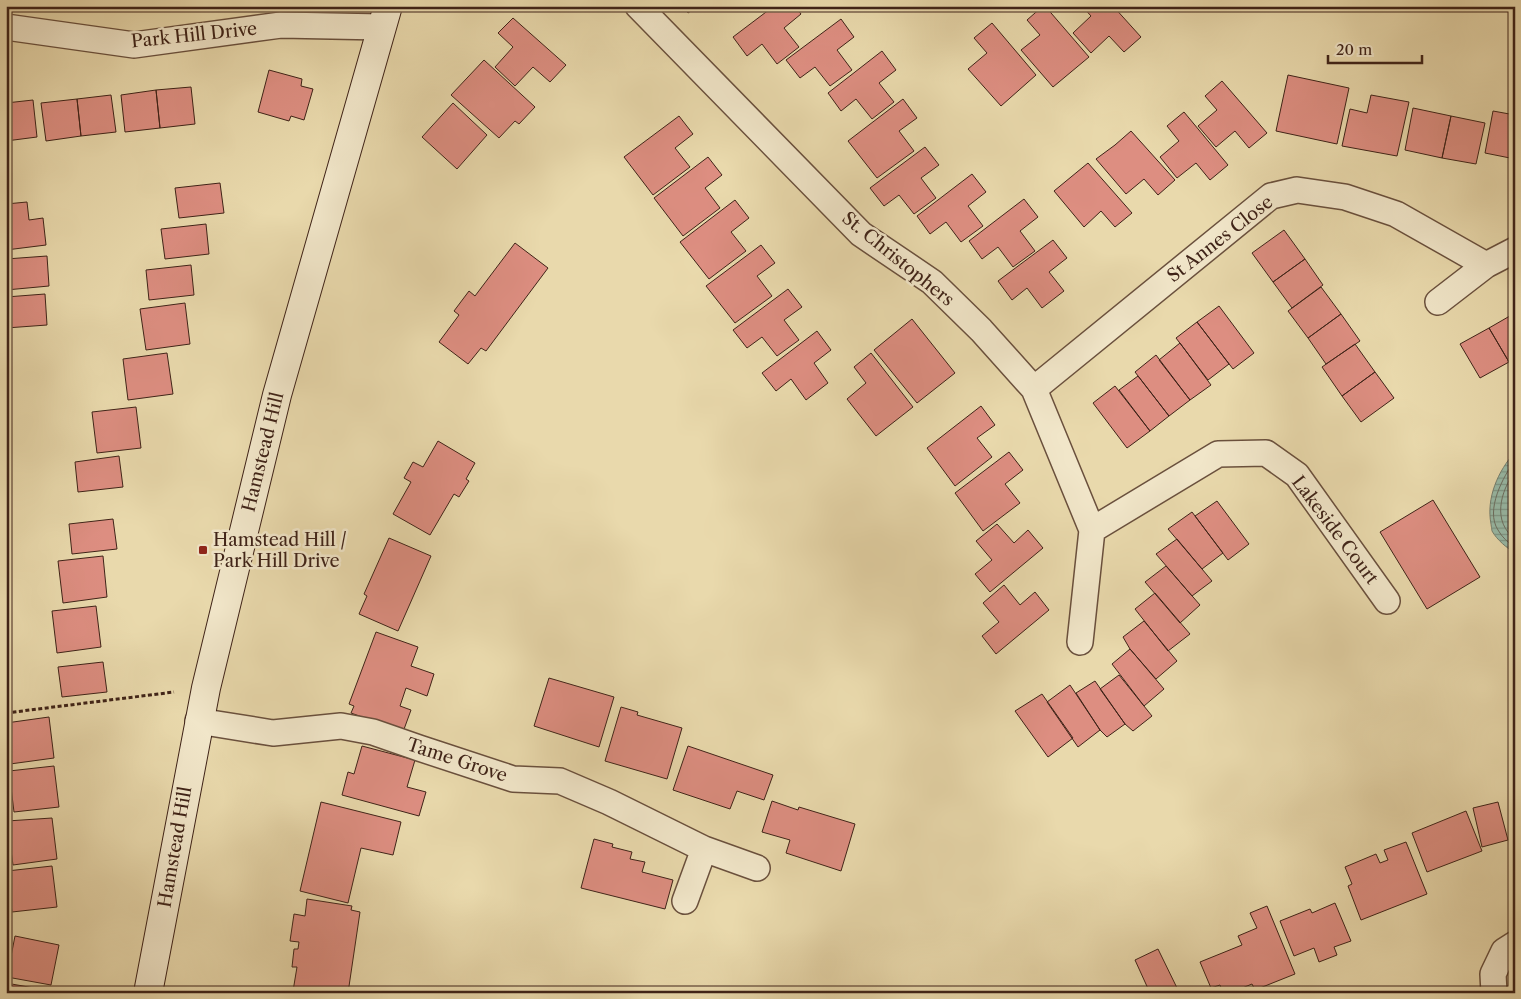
<svg xmlns="http://www.w3.org/2000/svg" width="1521" height="999" font-family="'Libre Caslon Text',serif">
	<defs>
		<pattern id="water-rules" width="6" height="5" patternUnits="userSpaceOnUse" patternTransform="scale(1.25)"><rect width="6" height="5" fill="#98baa7"/><path d="M0 2.5h6" fill="none" stroke="#7d9787"/></pattern>
	</defs>
	<rect width="100%" height="100%" fill="#e9d9ac"/>
	<filter id="stains"><feTurbulence type="fractalNoise" baseFrequency=".004" numOctaves="4"/><feColorMatrix values="0 0 0 0 .2 0 0 0 0 .09 0 0 0 0 .02 0 0 0 .5 -.17"/></filter>
	<radialGradient id="worn" r=".72"><stop offset=".6" stop-color="#630" stop-opacity="0"/><stop offset="1" stop-color="#630" stop-opacity=".3"/></radialGradient>
	<path fill="url(#water-rules)" stroke="#747e6e" d="M1515,452v101c-8,-5 -18,-13 -23,-22 0,0 -1,-7 -1,-7 -5,-26 7,-53 24,-72z"/>
	<g fill="none" stroke-linecap="round" stroke-linejoin="round">
		<path stroke="#6c6e60" stroke-width="1" d="M1515,460c-12,17 -30,50 -17,70 4,7 10,13 17,17
			M1515,471c-15,21 -23,51 0,68"/>
	</g>
	<path fill="#dd8e81" stroke="#3f2318" d="M683,6h15l-10,7z
		M774,6h21l6,8 -17,14 15,19 -22,17 -15,-20 -15,12 -14,-19z
		M1043,6h2l44,51 -36,30 -32,-37 19,-15 -13,-15z
		M1082,6h31l28,31 -17,15 -15,-16 -18,17 -18,-20 18,-17z
		M513,18l53,47 -16,17 -17,-15 -18,19 -20,-19 18,-20 -15,-14z
		M841,19l13,18 -17,13 15,20 -22,16 -15,-19 -15,11 -14,-18z
		M992,23l44,52 -35,31 -33,-37 19,-16 -13,-15z
		M882,51l14,19 -17,13 15,19 -22,17 -16,-20 -15,12 -13,-18z
		M484,60l51,47 -16,17 -4,-3 -16,17 -48,-43z
		M269,70l33,9 -1,7 12,3 -9,31 -13,-4 -2,5 -31,-9z
		M1288,75l61,13 -12,56 -61,-13z
		M1222,81l45,52 -18,15 -14,-17 -19,16 -18,-21 19,-16 -12,-14z
		M191,87l4,37 -35,4 -4,-38z
		M156,90l4,38 -35,4 -4,-37z
		M111,95l5,37 -35,4 -4,-37z
		M1371,95l38,7 -12,54 -55,-10 8,-37 17,4z
		M77,99l4,37 -35,5 -5,-38z
		M903,99l14,19 -18,13 15,20 -37,27 -29,-37z
		M33,100l4,37 -31,4v-38z
		M453,103l34,32 -30,34 -35,-32z
		M1413,108l38,8 -9,42 -37,-8z
		M1493,111l22,4v44l-30,-6z
		M1184,112l44,53 -18,15 -14,-17 -19,15 -17,-21 19,-16 -12,-15z
		M679,116l14,18 -18,14 15,19 -37,28 -29,-38z
		M1451,116l34,7 -9,41 -34,-6z
		M1131,131l44,49 -17,15 -14,-16 -18,15 -30,-35 19,-14z
		M925,147l14,18 -18,13 15,20 -22,16 -15,-19 -15,11 -14,-18z
		M708,157l14,18 -17,13 15,20 -37,28 -29,-38z
		M1088,163l44,50 -17,14 -14,-16 -17,16 -30,-36z
		M972,174l14,18 -18,14 15,20 -22,16 -15,-20 -16,12 -13,-18z
		M220,183l4,30 -45,5 -4,-30z
		M1024,199l14,18 -18,14 15,20 -22,16 -15,-20 -16,12 -13,-18z
		M735,200l14,18 -18,14 15,19 -37,28 -29,-37z
		M27,202l2,18 14,-2 3,27 -40,5v-46z
		M206,224l3,30 -44,5 -4,-30z
		M1284,230l21,29 -32,23 -21,-29z
		M1053,240l14,18 -18,14 15,19 -22,17 -15,-20 -15,12 -14,-19z
		M515,243l33,25 -62,83 -5,-3 -13,16 -29,-22 20,-27 -5,-4 15,-20 6,5z
		M761,245l14,18 -18,13 15,20 -37,27 -29,-37z
		M47,256l2,30 -43,4v-31z
		M1305,259l18,26 -31,23 -19,-26z
		M191,265l3,30 -45,5 -3,-30z
		M1321,287l20,27 -33,24 -20,-27z
		M788,289l14,18 -18,13 15,20 -22,16 -15,-19 -15,11 -14,-18z
		M45,294l2,31 -41,3v-31z
		M185,303l5,41 -44,6 -6,-41z
		M1219,306l35,47 -21,16 -36,-47z
		M1515,313v45l-6,4 -20,-34z
		M1341,314l19,27 -34,23 -18,-26z
		M912,319l43,54 -38,30 -43,-53z
		M1197,322l32,42 -21,16 -32,-42z
		M1489,328l20,34 -29,16 -20,-34z
		M817,331l14,19 -17,13 14,20 -22,17 -15,-21 -15,12 -14,-18z
		M1180,343l31,42 -21,15 -31,-40z
		M1355,344l20,28 -33,24 -20,-29z
		M167,353l6,41 -45,6 -5,-41z
		M871,353l42,54 -37,29 -29,-37 19,-16 -12,-16z
		M1156,355l34,45 -21,16 -34,-44z
		M1375,372l19,26 -33,24 -19,-26z
		M1138,376l31,40 -19,15 -31,-41z
		M1115,386l35,45 -23,17 -34,-45z
		M981,406l14,19 -18,13 15,19 -37,29 -28,-38z
		M136,407l5,41 -44,5 -5,-41z
		M438,441l37,22 -9,16 3,2 -10,16 -5,-3 -24,41 -37,-21 18,-32 -7,-4 9,-16 10,5z
		M1009,452l14,18 -18,14 15,19 -37,28 -28,-38z
		M119,456l4,31 -45,5 -3,-30z
		M1433,500l47,77 -53,32 -47,-77z
		M1217,501l32,43 -21,16 -33,-44z
		M1192,512l31,41 -21,16 -34,-40z
		M113,519l4,30 -45,5 -3,-30z
		M997,524l17,19 14,-13 15,18 -53,44 -15,-18 17,-14 -16,-19z
		M389,538l42,18 -33,75 -39,-17 8,-18 -3,-2z
		M1177,539l35,42 -20,15 -36,-42z
		M103,556l4,41 -44,6 -5,-42z
		M1166,566l34,39 -20,18 -35,-41z
		M1004,585l16,20 15,-13 14,18 -53,44 -14,-18 17,-14 -16,-19z
		M1155,593l35,41 -22,17 -33,-42z
		M96,606l5,41 -44,6 -5,-42z
		M1144,621l33,40 -21,18 -26,-30 -7,-12z
		M376,632l42,15 -7,19 23,8 -7,22 -21,-8 -6,18 11,4 -8,22 -52,-19 3,-7 -5,-2z
		M1130,649l34,40 -20,17 -32,-42z
		M103,662l4,30 -45,5 -4,-30z
		M1119,675l33,41 -19,15 -8,-7 -25,-35z
		M549,678l65,19 -15,50 -65,-21z
		M1095,681l30,43 -18,13 -7,-7 -24,-37z
		M1070,685l30,45 -22,17 -31,-45z
		M1042,694l31,44 -25,19 -33,-46z
		M621,707l17,5 -1,3 45,13 -15,51 -62,-18z
		M49,717l5,41 -44,6 -4,-28v-13z
		M362,746l53,14 -8,27 19,5 -7,24 -77,-21 6,-23 6,2z
		M688,746l85,29 -9,25 -27,-9 -7,18 -57,-19z
		M54,766l5,41 -45,5 -5,-41z
		M772,801l26,9 1,-3 56,17 -14,47 -55,-18 4,-13 -28,-8z
		M321,802l80,20 -8,33 -32,-7 -13,55 -48,-12z
		M1498,802l10,38 -26,7 -9,-39z
		M1466,811l16,40 -55,21 -15,-39z
		M52,818l5,41 -44,6 -6,-44z
		M594,839l19,5 -1,3 20,5 -2,7 15,3 -3,10 31,8 -8,29 -84,-21z
		M1406,842l21,52 -66,26 -13,-34 4,-2 -7,-17 31,-13 4,9 8,-3 -4,-10z
		M52,866l5,41 -45,5 -5,-41z
		M307,899l45,7 -1,4 9,2 -12,81h-42l-13,-2 4,-24h-5l2,-18h4l1,-7 -9,-1 4,-27 11,2z
		M1335,903l16,38 -17,6 3,8 -18,7 -5,-14 -20,8 -14,-35 30,-12 2,4z
		M1267,906l28,68 -40,16 -3,-6 -22,9h-7l-3,-8 -9,3 -11,-26 42,-17 -4,-9 19,-8 -7,-15z
		M15,936l44,9 -8,40 -44,-8z
		M1158,949l21,43 8,-3 1,4h-38l-15,-33z
		M6,983l45,8 -1,2h-44z"/>
	<g fill="none" stroke-linecap="round" stroke-linejoin="round">
		<g stroke="#6a503d" stroke-width="28">
			<path id="minor" d="M638,6l223,228 71,48 49,48 53,59 58,141 -12,112
				M6,27l128,18 147,-20 101,2
				M1438,302l48,-37 29,-15
				M1034,389l237,-193 26,-6 48,7 51,17 90,51
				M1092,530l126,-76 48,-1 31,22 90,126
				M198,721l75,12 68,-7 32,6 46,16 94,31 47,2 49,21 95,47 53,19
				M685,901l19,-52
				M1494,993l-1,-19 11,-23 11,-7"/>
		</g>
		<g stroke="#3f2318" stroke-width="30">
			<path id="secondary" d="M148,993l58,-305 71,-293 111,-389"/>
		</g>
		<path stroke="#3f2318" stroke-width="3" stroke-dasharray="4 2.5" stroke-linecap="butt" d="M6,713l168,-21"/>
		<use href="#minor" stroke="#f1e6c9" stroke-width="25"/>
		<use href="#secondary" stroke="#f1e6c9" stroke-width="28"/>
	</g>
	<rect fill="#8f2418" stroke="#f1e6c9" stroke-width="2" x="198" y="545" width="10" height="10" rx="2.5"/>
	<g text-anchor="middle" stroke-width="5" stroke-linejoin="round" paint-order="stroke">
		<g font-size="18" fill="#3f2318" stroke="#f1e6c9">
			<text transform="translate(194 35) rotate(-6)" y="6">Park Hill Drive</text>
			<text transform="translate(1220 239) rotate(-38)" y="6">St Annes Close</text>
			<text transform="translate(898 259) rotate(39)" y="6">St. Christophers</text>
			<text transform="translate(263 452) rotate(-76)" y="6">Hamstead Hill</text>
			<text transform="translate(1335 530) rotate(53)" y="6">Lakeside Court</text>
			<text transform="translate(457 760) rotate(18)" y="6">Tame Grove</text>
			<text transform="translate(175 847) rotate(-80)" y="6">Hamstead Hill</text>
		</g>
		<g font-size="18" fill="#3f2318" stroke="#f1e6c9" text-anchor="start">
			<text x="213" y="546">Hamstead Hill /<tspan x="213" dy="21">Park Hill Drive</tspan></text>
		</g>
	</g>
	<rect width="1521" height="999" fill="none" stroke="#e9d9ac" stroke-width="25"/>
	<rect x="8" y="8" width="1506" height="984" fill="none" stroke="#3f2318" stroke-width="2.5"/>
	<rect x="12" y="12" width="1496" height="974" fill="none" stroke="#3f2318"/>
	<path d="M1328 55v8h94v-8" fill="none" stroke="#3f2318" stroke-width="2.5"/>
	<text x="1336" y="55" font-size="15" fill="#3f2318" stroke="#f1e6c9" stroke-width="4" paint-order="stroke">20 m</text>
	<rect width="100%" height="100%" filter="url(#stains)"/>
	<rect width="100%" height="100%" fill="url(#worn)"/>
</svg>
